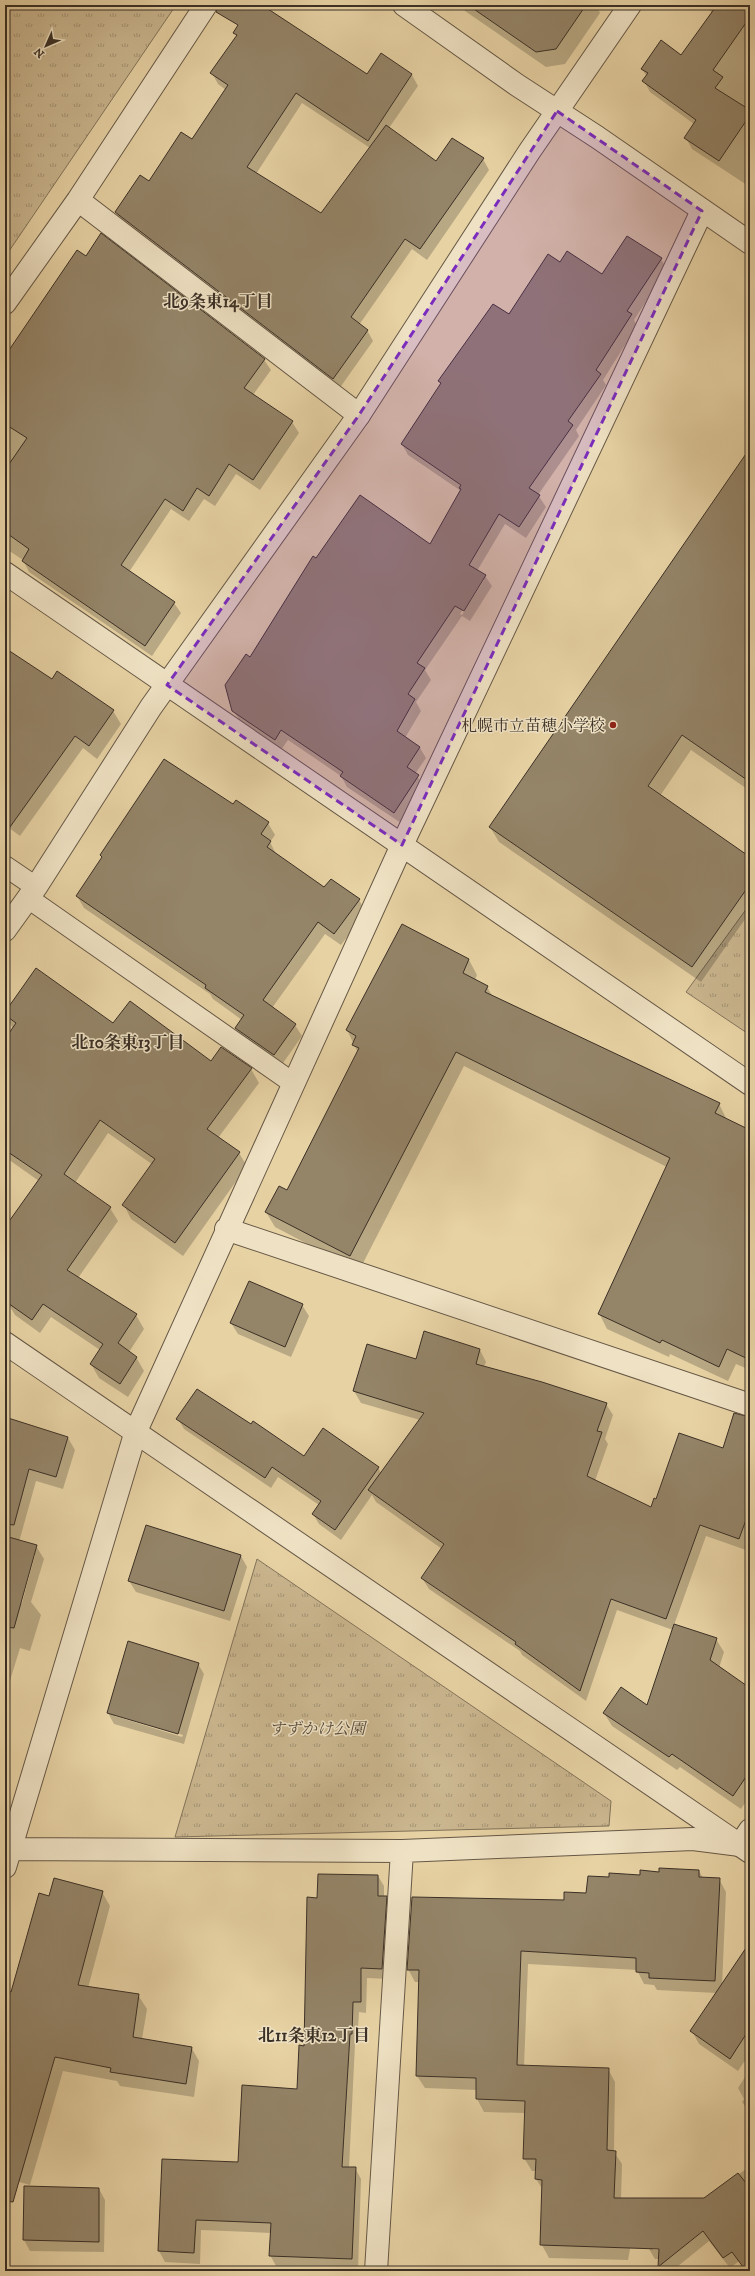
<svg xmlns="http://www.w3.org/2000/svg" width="755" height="2276" font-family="'IM FELL DW Pica','Noto Serif JP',serif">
	<defs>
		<pattern id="park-tufts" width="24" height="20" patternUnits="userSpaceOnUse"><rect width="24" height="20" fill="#cab68f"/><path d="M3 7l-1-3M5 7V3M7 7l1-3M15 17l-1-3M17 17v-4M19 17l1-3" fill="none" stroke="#a59475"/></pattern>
	</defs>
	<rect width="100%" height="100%" fill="#e7d2a4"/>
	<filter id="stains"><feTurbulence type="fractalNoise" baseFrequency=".005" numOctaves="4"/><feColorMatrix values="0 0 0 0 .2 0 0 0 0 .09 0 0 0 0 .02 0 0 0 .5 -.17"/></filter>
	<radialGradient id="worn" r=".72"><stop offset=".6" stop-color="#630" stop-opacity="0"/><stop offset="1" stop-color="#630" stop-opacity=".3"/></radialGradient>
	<path fill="url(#park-tufts)" stroke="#82735a" d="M5,5h171l-171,252z
		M750,904v131l-64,-43z
		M257,1559l354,242 -2,25 -434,11z"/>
	<path fill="#0003" fill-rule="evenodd" d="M258,5l110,70 13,-21 31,21 6,11 -29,42 48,34 46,-3 6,11 -62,90 -15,-11 -53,76 8,5 6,11 -34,48 -217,-166 -6,-11 76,-72 34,-50 -8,-6 -6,-11zM302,103l68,45 -48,67 -66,-41z
		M462,5h134l4,8 -35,51 -19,3 -81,-56z
		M705,5h45v182l-58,-38 -6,-11 8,-14 -44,-32 -6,-11 3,-4 -5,-8 39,-13 31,-43z
		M661,259l6,10 -33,51 3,6 -34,54 3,5 -30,45 3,6 -41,59 8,12 -20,31 -21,-14 -28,47 8,5 7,10 -22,35 -8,-5 -37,54 6,10 -15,22 5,9 -16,27 15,10 6,10 -11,16 10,12 -24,37 -54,-36 -6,-11 -53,-36 -7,10 -41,-29 -7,-11 17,-51 67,-100 113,-14 31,-54 -53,-36 -6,-11 39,-59 -2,-4 121,-118 43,12zM482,580h2l-22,35 -2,-1z
		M5,357l259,3 7,10 -18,25 39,27 7,11 -39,57 -24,-16 -21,32 -11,-7 -15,22 -18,-12 -42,63 45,31 7,10 -29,43 -123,-84 -6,-12 -18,-12z
		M750,449v342l-59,-41 -31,46 90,62v54l-49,70 -202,-140 -9,-15z
		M5,649l47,31 61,31 8,13 -24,35 -14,-11 -63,88 -15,-11z
		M233,806l35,17 7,12 -5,7 6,12 49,35 34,11 7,12 -25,33 -16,-11 -53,74 23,17 7,11 -21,30 -39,-26 -6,-12 6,-8 -29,-21 -3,-5 -126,-86 -7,-12z
		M469,960l8,15 -2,5 12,7 6,10 226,107 8,16 23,11v239l-14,-6 -8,17 -58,-27 -1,3 -62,-28 -8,-16 68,-146 -203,-101 -105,205 -84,-44 -9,-15 22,-20 70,-139 -11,-23z
		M5,1014l108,11 98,37 10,-14 30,21 8,14 -41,55 21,15 8,13 -64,90 -52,-37 -7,-14 29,-40 -45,-32 -33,50 35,25 8,13 -40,57 58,37 8,14 -15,23 7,5 8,14 -16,26 -29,-19 -8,-14 9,-14 -49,-33 -11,16 -25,-18 -8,-13 -2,-13v-60l34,-48 -34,-24v-116l8,-12z
		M302,1305l7,11 -18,41 -53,-23 -7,-11z
		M480,1350l6,12 -2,5 122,37 7,11 -8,24 3,5 -13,37 56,27 6,-8 93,-72v109l-4,13 -40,-14 -32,89 42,14 8,13 -5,16 31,21v106l-9,14 -61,-42 -3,3 -65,-44 -8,-13 43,-6 26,-77 -56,-20 -31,91 -64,-46 -2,-4 -91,-62 -7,-11 20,-29 -66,-47 -4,-7 -31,45 -22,-16 -6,-10 6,-9 -41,-28 -7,11 -87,-59 -6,-10 73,6 54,32 73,10 3,6 39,-53 -59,-17 -7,-12 62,-31z
		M5,1418l63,20 7,12 -12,39 -27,-8 -17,61 17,4 8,13 -13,43 10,13 -11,36 -10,-3 -15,49zM33,1555h2l-13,48h-2z
		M241,1556l6,11 -17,54 -94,-29 -7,-11z
		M198,1664l6,10 -20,70 -70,-20 -6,-11zM115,1714l68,21 -1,2 -67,-21z
		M5,1789l3,6 -3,11z
		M699,1871l4,7 16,1 7,13 -4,94 28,-42v109l-12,18 -39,-27 -7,-13 25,-38 -60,-3 -3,-5 -10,-1 -7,-14 -109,-6 -4,103 84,2 7,13 -1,70 8,12 -1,35 16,13 -9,48 -79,-2 -7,-13 1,-55 -7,-11 1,-8h-5l-8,-13 1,-45 -41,-1 -7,-13v-9l-52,-2 -8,-12 3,-94h-5l-7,-13 157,-68 22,-7 22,-16 51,-5z
		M378,1876l6,10v11h2l6,11 -4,71 -21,-1 -1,35 -7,-1 -2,32h-2l-6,124h6l6,11 -3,91 -82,-4 -6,-11 1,-22 -70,-3 -1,34 -35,-2 -6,-11 4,-91 76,3 59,-73 7,-43 13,-148z
		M102,1892l8,14 -22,82 50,7 9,14 -5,30 49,8 8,14 -5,36 -74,-11 -3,-5 -54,-10 -33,114 -25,-7v-162l44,-119z
		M750,2069v44l-8,-11 2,-3 -6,-11z
		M750,2166v102l-4,3 -7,-10 -9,7 -21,-27 -37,30h-10l-3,-4 1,-8h-5l-6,-10 56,-50zM653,2248h11v2h-11z
		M99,2189l6,11 -1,52 -74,-1 -6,-11z"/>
	<path fill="#948468" stroke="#3b3026" d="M218,5h44l105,69 14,-21 31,21 -44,67 -72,-48 -49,74 74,46 65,-88 50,36 16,-23 32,20 -64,91 -15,-10 -54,78 17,13 -35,49 -218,-167 25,-37 9,6 32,-49 11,7 36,-54 -18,-12 27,-38 -4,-2 5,-8 -22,-13z
		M468,5h118l-30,44 -20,3z
		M717,5h33v12l-37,53 10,7 -8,11 35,22v5l-31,46 -35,-23 12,-18 -54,-39 6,-8 -7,-4 20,-29 20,15z
		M101,233l164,126 -21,29 49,33 -40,59 -24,-16 -20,32 -12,-8 -14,23 -18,-12 -44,66 54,37 -30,44 -123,-85 7,-12 -24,-17v-62l22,-32 -22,-14v-68l72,-106 9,6z
		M627,236l35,22 -35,53 5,3 -36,56 5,4 -33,47 5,4 -44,63 11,7 -21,32 -20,-13 -30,51 17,10 -22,36 -9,-5 -38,57 8,5 -17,26 7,5 -18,32 23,16 -13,20 12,8 -25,38 -54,-37 3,-4 -62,-42 -6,10 -43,-29 -7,-26 21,-31 4,3 63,-101 3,2 44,-63 70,49 31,-55 -2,-1 2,-3 -60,-41 40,-61 -3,-2 55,-77 16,10 39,-60 12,8 7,-11 35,23z
		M750,448v334l-68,-47 -34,51 102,71v27l-58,83 -203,-140z
		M5,648l47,31 5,-8 57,39 -25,36 -14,-10 -70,98z
		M164,759l69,45 3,-4 33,22 -8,12 10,7 -4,6 57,40 7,-8 29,20 -26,35 -16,-12 -55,78 33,24 -22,31 -39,-27 9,-13 -39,-27 1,-3 -130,-89 26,-39 -2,-2z
		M402,924l67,35 -6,14 25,13 -3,6 235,111 -5,10 35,17v230l-23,-11 -8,18 -57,-27 -2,3 -62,-29 72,-156 -214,-106 -106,204 -85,-44 14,-26 8,4 72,-142 -7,-3 4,-9 -10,-6z
		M36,968l77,55 17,-22 81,60 10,-14 31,21 -45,61 33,23 -65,91 -53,-38 33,-46 -55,-39 -36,54 47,33 -44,63 70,44 -19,29 19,14 -17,27 -30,-20 13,-20 -60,-40 -11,16 -27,-19v-74l37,-52 -37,-25v-111l11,-16 -11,-8v-3z
		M249,1281l54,23 -18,43 -55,-24z
		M424,1331l56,18 -4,15 66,18 65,21 -10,28 5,1 -15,44 64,31 3,-9 2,1 23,-66 44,15 11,-35 16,4v92l-11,30 -39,-14 -34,94 -55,-20 -31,92 -65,-47 1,-2 -95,-64 23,-34 -76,-54 56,-77 -71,-22 14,-47 49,15z
		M197,1389l54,35 2,-3 51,35 19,-28 56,39 -44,63 -23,-16 9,-13 -49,-34 -7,11 -89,-59z
		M5,1417l63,20 -12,40 -27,-8 -15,56 -9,-1z
		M146,1525l95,30 -17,56 -96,-30z
		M5,1536l32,9 -23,83 -9,-1z
		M674,1624l43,14 -7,22 40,28v83l-17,25 -61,-42 -3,3 -66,-44 18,-26 26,18z
		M128,1641l71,22 -21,71 -71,-21z
		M659,1868l40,2v7l21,1 -5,103 -66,-3v-5l-13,-1v-14l-115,-7 -4,114 92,3 -2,82 9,1 -2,47h90l34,-25 12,15v83h-4l-14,-19 -9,6 -20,-27 -45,36 1,-18 -119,-4 2,-65 -7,-1 1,-20h-13l2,-58 -49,-2v-21l-60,-2 3,-106h-12l5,-73 152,3v-8l22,1 2,-17 21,1v-4l31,2v-5l19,2z
		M318,1874l60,1v21h9l-5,73 -21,-1v34h-8l-1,32h-2l-8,133h14l-4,92 -83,-3 2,-33 -75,-3 -2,33 -36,-2 4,-92 76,3 4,-77 55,4 2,-44 5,1 3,-149 10,1z
		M54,1878l49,13 -25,94 61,9 -6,43 59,10 -6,37 -76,-12 1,-4 -56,-11 -42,145 -8,-1v-211l6,2 28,-99 10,3z
		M750,1942v86l-20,31 -40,-28z
		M24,2186l75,2v54l-76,-2z"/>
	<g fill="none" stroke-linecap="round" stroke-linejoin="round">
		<g stroke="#665846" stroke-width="22">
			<path id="service" d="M5,866l31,21
				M28,898l265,185"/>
		</g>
		<g stroke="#665846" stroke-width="24">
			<path id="minor" d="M78,200l281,215
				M5,303l73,-103 128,-195
				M5,573l745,511
				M226,1229l524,176
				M5,1849l397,2 291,-12 47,6 10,-15
				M5,1867l131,-436 266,-586 300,-634
				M376,2271l26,-420"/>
		</g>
		<g stroke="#665846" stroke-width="24">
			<path id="tertiary" d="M404,5l113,80 80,52 153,106
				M5,930l31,-43 115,-180 208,-292 170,-263 101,-147
				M5,1343l745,509"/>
		</g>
		<use href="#service" stroke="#efe2c4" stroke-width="20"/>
		<use href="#minor" stroke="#efe2c4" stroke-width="22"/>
		<use href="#tertiary" stroke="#efe2c4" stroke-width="22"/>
	</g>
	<path fill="#7b2cbf" fill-opacity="0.2" stroke="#7b2cbf" stroke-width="3" stroke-dasharray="8 5" stroke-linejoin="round" d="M557,111l145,100 -300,634 -235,-160 192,-270z"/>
	<circle fill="#8f2418" stroke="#efe2c4" stroke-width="1.5" cx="613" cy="725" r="4"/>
	<g text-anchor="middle" stroke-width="3" stroke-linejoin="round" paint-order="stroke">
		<g font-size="16" fill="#3b3026" stroke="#efe2c4" text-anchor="end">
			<text x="605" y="731">札幌市立苗穂小学校</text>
		</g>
		<g font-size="16" font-style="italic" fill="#584b3b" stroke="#efe2c4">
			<text x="317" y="1734">すずかけ公園</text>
		</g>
		<g font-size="17" font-weight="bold" fill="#3b3026" stroke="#efe2c4">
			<text x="218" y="307">北9条東14丁目</text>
			<text x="128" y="1048">北10条東13丁目</text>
			<text x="314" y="2041">北11条東12丁目</text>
		</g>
	</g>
	<rect width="755" height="2276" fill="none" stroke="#e7d2a4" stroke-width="20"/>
	<rect x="6" y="6" width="743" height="2264" fill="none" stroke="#3b3026" stroke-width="2"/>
	<rect x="10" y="10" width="735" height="2256" fill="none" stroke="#3b3026"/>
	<g transform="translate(46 46) rotate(225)" stroke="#efe2c4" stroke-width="3" paint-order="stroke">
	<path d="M0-3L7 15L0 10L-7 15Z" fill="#3b3026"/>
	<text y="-6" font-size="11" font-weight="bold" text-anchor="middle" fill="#3b3026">N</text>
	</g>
	<rect width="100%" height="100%" filter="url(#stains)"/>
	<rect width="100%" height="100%" fill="url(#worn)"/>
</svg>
